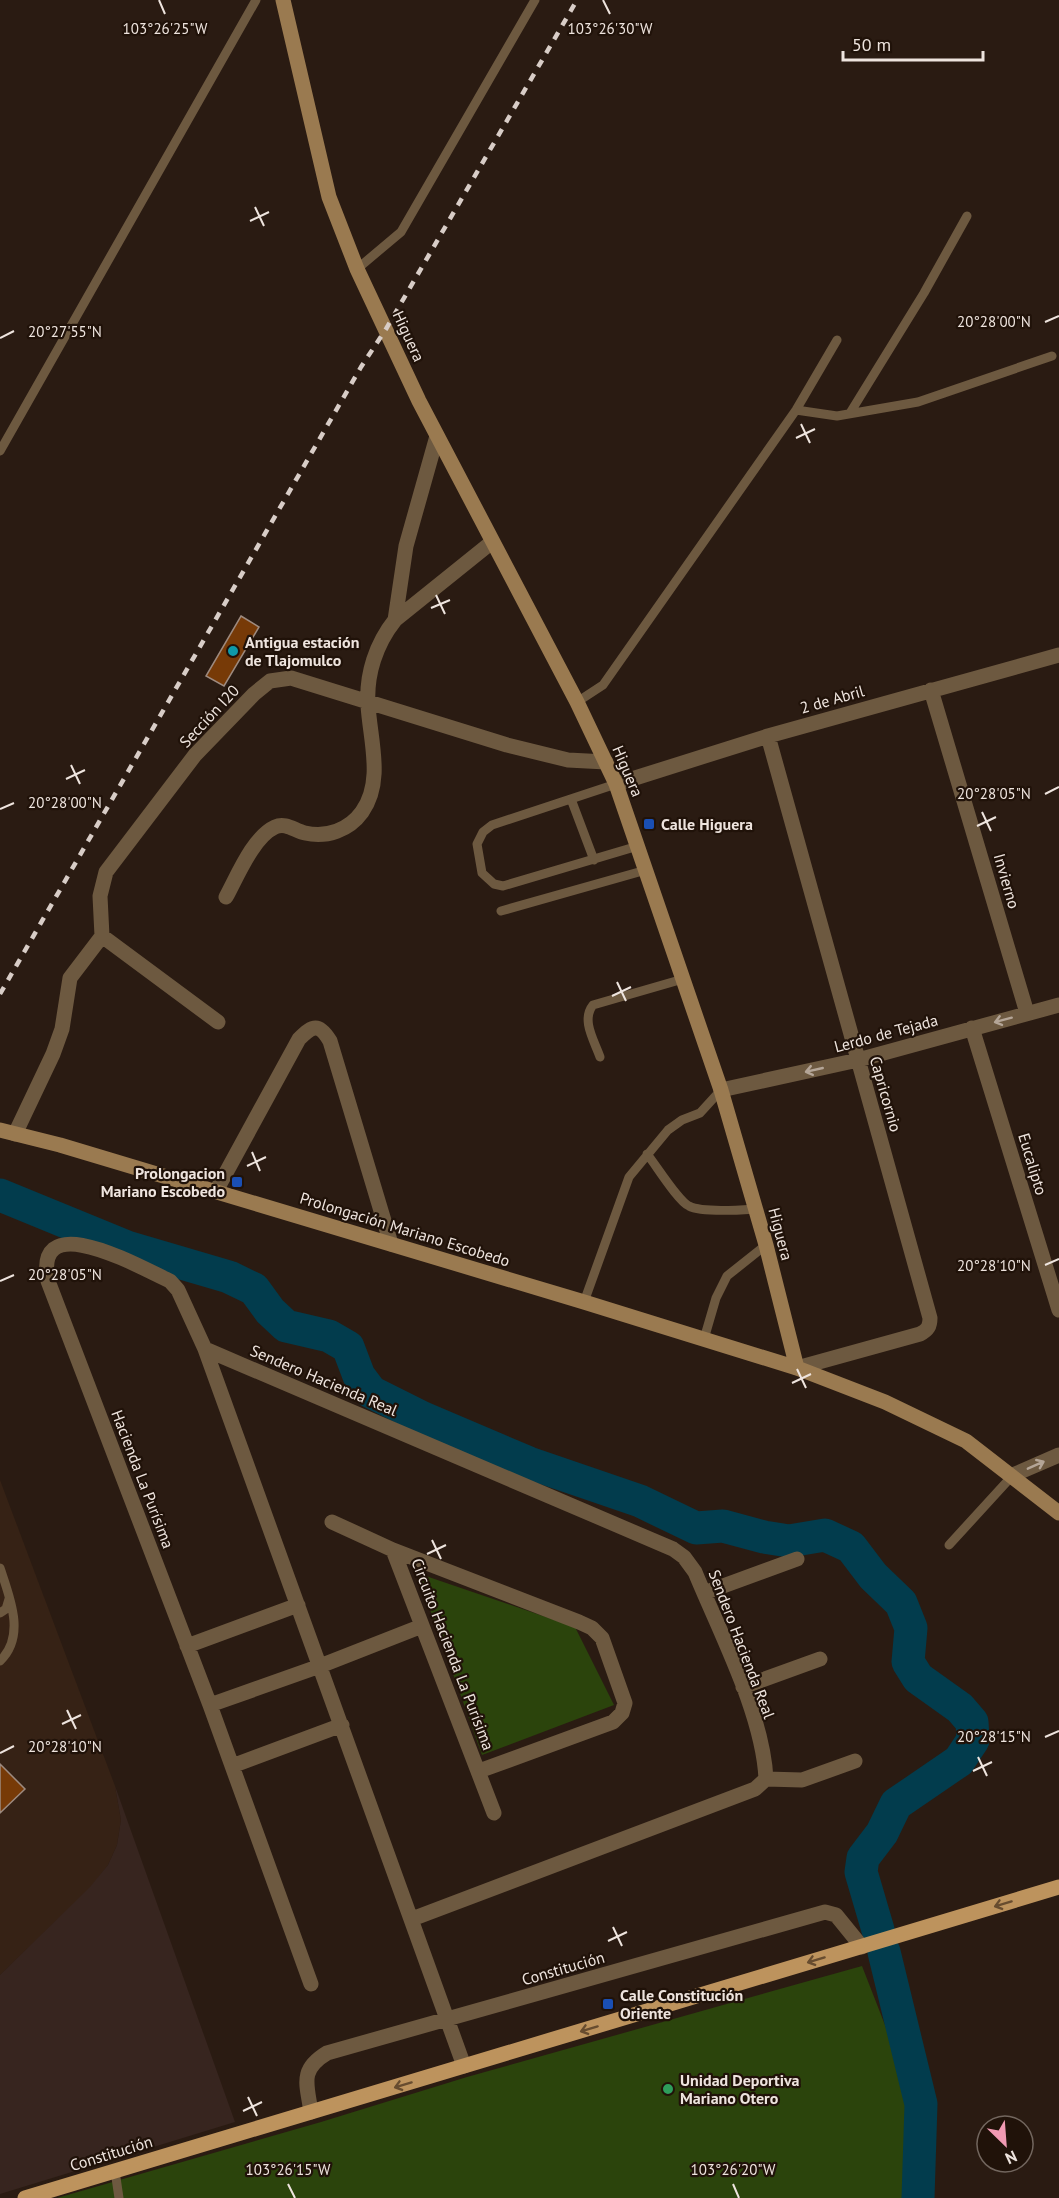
<svg xmlns="http://www.w3.org/2000/svg" width="1059" height="2198" font-family="'PT Sans',sans-serif">
	<rect width="100%" height="100%" fill="#2a1b12"/>
	<path fill="#362215" d="M0,1480l115,306 6,34 -4,25 -9,20 -17,22 -91,88z"/>
	<path fill="#37251f" d="M115,1786l120,336 -235,72v-219l90,-88 18,-22 9,-20 4,-25z"/>
	<path fill="#2b440c" d="M417,1573l158,54 39,78 -132,50z
		M862,1966l53,136 -4,96h-854l264,-76 146,-45z"/>
	<g fill="none" stroke-linecap="round" stroke-linejoin="round">
		<path stroke="#023c4d" stroke-width="33" d="M0,1195l127,52 102,30 25,12 16,22 16,15 43,10 19,11 11,29 12,16 52,26 106,45 111,38 56,27 27,-2 41,11 25,4 36,-6 26,12 22,29 28,27 10,25 -3,34 10,16 42,30 12,14 1,18 -14,21 -63,43 -14,29 -19,25 -2,14 17,58
			M884,1952l37,152 -3,94"/>
	</g>
	<path fill="#773a07" stroke="#9d8a7f" stroke-width="1.5" d="M241,616l18,11 -35,59 -18,-10z
		M0,1764l25,25 -25,24z"/>
	<g fill="none" stroke-linecap="round" stroke-linejoin="round">
		<path stroke="#6d5940" stroke-width="9" d="M357,269l44,-37 134,-232
			M796,410l41,6 81,-14 134,-46
			M850,413l74,-120 43,-77
			M0,451l256,-451
			M577,702l26,-17 193,-275 41,-70
			M616,784l-124,41 -9,7 -6,12 5,29 12,11 9,2 135,-40
			M571,799l23,61
			M501,911l145,-41
			M600,1057c-6,-17 -19,-37 -7,-52l90,-26
			M647,1154c9,11 31,47 42,52 13,7 51,4 66,3
			M584,1302l45,-125 39,-47 14,-10 18,-7 21,-23
			M704,1339l12,-41 11,-22 39,-31
			M949,1545l64,-70
			M0,1568c10,30 26,68 0,93
			M0,1613l6,-4 3,-10
			M115,2171l4,27"/>
		<path stroke="#6d5940" stroke-width="15" d="M395,620l11,-74 31,-110
			M931,690l96,323
			M768,736l162,582c0,8 -2,12 -10,16l-123,34
			M616,784l152,-48 291,-81
			M226,897c11,-20 27,-60 49,-70 11,-5 20,4 30,6 22,5 44,-3 57,-21 22,-31 8,-72 6,-107 -2,-31 8,-61 27,-85l97,-78
			M102,936l116,86
			M972,1028l87,282
			M721,1090l137,-30 201,-55
			M15,1134l38,-80 9,-25 8,-51 32,-42 -2,-40 6,-24 89,-117 59,-61 16,-13 21,-3 216,67 61,15 38,2
			M216,1191l83,-152c14,-14 20,-16 31,2l61,203
			M205,1349l468,200 11,8 11,15c25,61 68,142 71,207l-11,10 -343,130
			M1013,1475l46,-20
			M332,1522l61,28 186,72 13,6 10,10 23,65 -3,10 -9,9 -134,49
			M393,1550l101,263
			M704,1593l93,-34
			M187,1646l111,-41
			M743,1687l77,-28
			M210,1705l110,-39 102,-40
			M232,1766l110,-41
			M766,1779l36,1 53,-19
			M311,1984l-101,-279 -162,-424c-15,-76 93,-13 122,0l8,9 27,59 259,717
			M311,2112c-4,-28 -12,-42 16,-59l498,-141 11,3 26,32"/>
		<path stroke="#9a7a50" stroke-width="15" d="M283,0l46,197 28,72 62,132 158,301 39,82 105,306 45,155 31,123 88,34 81,39 93,72
			M0,1130l60,15 524,157 213,66"/>
		<path stroke="#bd935d" stroke-width="15" d="M25,2198l1034,-311"/>
		<path stroke="#d8cdc7" stroke-width="4.5" stroke-dasharray="8 8" stroke-linecap="butt" d="M0,994l361,-627 25,-38 191,-329"/>
	</g>
	<defs><path id="oneway-shaft" d="M-6 0H5M1.5-3L5.5 0L1.5 3" fill="none" stroke-width="1.6" stroke-linecap="round" stroke-linejoin="round" transform="scale(1.5)"/></defs>
	<g stroke="#b4a597">
		<use href="#oneway-shaft" transform="translate(1003 1020) rotate(165)"/>
		<use href="#oneway-shaft" transform="translate(814 1070) rotate(167)"/>
		<use href="#oneway-shaft" transform="translate(1036 1465) rotate(-24)"/>
	</g>
	<g stroke="#674c2f">
		<use href="#oneway-shaft" transform="translate(1003 1904) rotate(163)"/>
		<use href="#oneway-shaft" transform="translate(816 1960) rotate(163)"/>
		<use href="#oneway-shaft" transform="translate(589 2029) rotate(163)"/>
		<use href="#oneway-shaft" transform="translate(403 2085) rotate(163)"/>
	</g>
	<path fill="none" stroke="#eee4de" stroke-width="2" d="M159,0l6,14M603,0l7,14M255,207l9,19M250,221l19,-9M1045,322l14,-6M0,338l14,-7M801,424l9,19M796,438l19,-9M436,595l9,19M431,608l19,-8M71,765l9,19M66,779l19,-9M1045,794l14,-7M0,809l14,-6M982,812l9,19M977,826l19,-9M617,982l9,19M612,996l19,-9M252,1152l8,19M247,1166l19,-9M1045,1265l14,-6M0,1281l14,-6M797,1369l9,19M792,1383l19,-9M432,1540l9,19M427,1554l19,-9M67,1710l9,19M62,1724l19,-9M1045,1737l14,-6M0,1753l14,-7M978,1757l9,19M973,1771l19,-9M613,1927l9,19M608,1941l19,-9M248,2097l9,19M243,2111l19,-9M288,2184l7,14M733,2184l6,14"/>
	<circle fill="#0f9aa8" stroke="#201209" stroke-width="2" cx="233" cy="651" r="6"/>
	<g fill="#1a4fb4" stroke="#201209" stroke-width="2">
		<rect x="643" y="818" width="12" height="12" rx="3"/>
		<rect x="231" y="1176" width="12" height="12" rx="3"/>
		<rect x="602" y="1998" width="12" height="12" rx="3"/>
	</g>
	<circle fill="#2e9e5b" stroke="#201209" stroke-width="2" cx="668" cy="2089" r="6"/>
	<g text-anchor="middle" stroke-width="4.5" stroke-linejoin="round" paint-order="stroke">
		<g font-size="16" fill="#eee4de" stroke="#201209">
			<text transform="translate(409 336) rotate(65)" y="6">Higuera</text>
			<text transform="translate(832 699) rotate(-16)" y="6">2 de Abril</text>
			<text transform="translate(209 716) rotate(-47)" y="6">Sección I20</text>
			<text transform="translate(628 771) rotate(67)" y="6">Higuera</text>
			<text transform="translate(1007 881) rotate(74)" y="6">Invierno</text>
			<text transform="translate(886 1033) rotate(-15)" y="6">Lerdo de Tejada</text>
			<text transform="translate(886 1094) rotate(74)" y="6">Capricornio</text>
			<text transform="translate(1033 1164) rotate(73)" y="6">Eucalipto</text>
			<text transform="translate(405 1229) rotate(17)" y="6">Prolongación Mariano Escobedo</text>
			<text transform="translate(781 1234) rotate(75)" y="6">Higuera</text>
			<text transform="translate(324 1380) rotate(23)" y="6">Sendero Hacienda Real</text>
			<text transform="translate(143 1479) rotate(69)" y="6">Hacienda La Purísima</text>
			<text transform="translate(742 1644) rotate(69)" y="6">Sendero Hacienda Real</text>
			<text transform="translate(453 1654) rotate(69)" y="6">Circuito Hacienda La Purísima</text>
			<text transform="translate(563 1968) rotate(-16)" y="6">Constitución</text>
			<text transform="translate(111 2153) rotate(-17)" y="6">Constitución</text>
		</g>
		<g font-size="16" font-weight="bold" fill="#eee4de" stroke="#201209" text-anchor="start">
			<text x="245" y="648">Antigua estación<tspan x="245" dy="18">de Tlajomulco</tspan></text>
			<text x="661" y="830">Calle Higuera</text>
			<text x="225" y="1179" text-anchor="end">Prolongacion<tspan x="225" dy="18">Mariano Escobedo</tspan></text>
			<text x="620" y="2001">Calle Constitución<tspan x="620" dy="18">Oriente</tspan></text>
			<text x="680" y="2086">Unidad Deportiva<tspan x="680" dy="18">Mariano Otero</tspan></text>
		</g>
	</g>
	<g font-size="15" text-anchor="middle" fill="#eee4de" stroke="#201209" stroke-width="4.5" stroke-linejoin="round" paint-order="stroke">
		<text x="165" y="34">103°26'25"W</text>
		<text x="610" y="34">103°26'30"W</text>
		<text x="994" y="327">20°28'00"N</text>
		<text x="65" y="337">20°27'55"N</text>
		<text x="994" y="799">20°28'05"N</text>
		<text x="65" y="808">20°28'00"N</text>
		<text x="994" y="1271">20°28'10"N</text>
		<text x="65" y="1280">20°28'05"N</text>
		<text x="994" y="1742">20°28'15"N</text>
		<text x="65" y="1752">20°28'10"N</text>
		<text x="288" y="2175">103°26'15"W</text>
		<text x="733" y="2175">103°26'20"W</text>
	</g>
	<g transform="translate(1005 2144) rotate(155)"><circle r="28" fill="#201209" stroke="#72665e" stroke-width="1.5"/>
	<path d="M0-4.5L10 22L0 15L-10 22Z" fill="#f19ab3"/>
	<text y="-9" font-size="16" font-weight="bold" text-anchor="middle" fill="#eee4de">N</text>
	</g>
	<path d="M843 51v9h140v-9" fill="none" stroke="#eee4de" stroke-width="3"/>
	<text x="852" y="51" font-size="18" fill="#eee4de" stroke="#201209" stroke-width="4.5" paint-order="stroke">50 m</text>
</svg>
